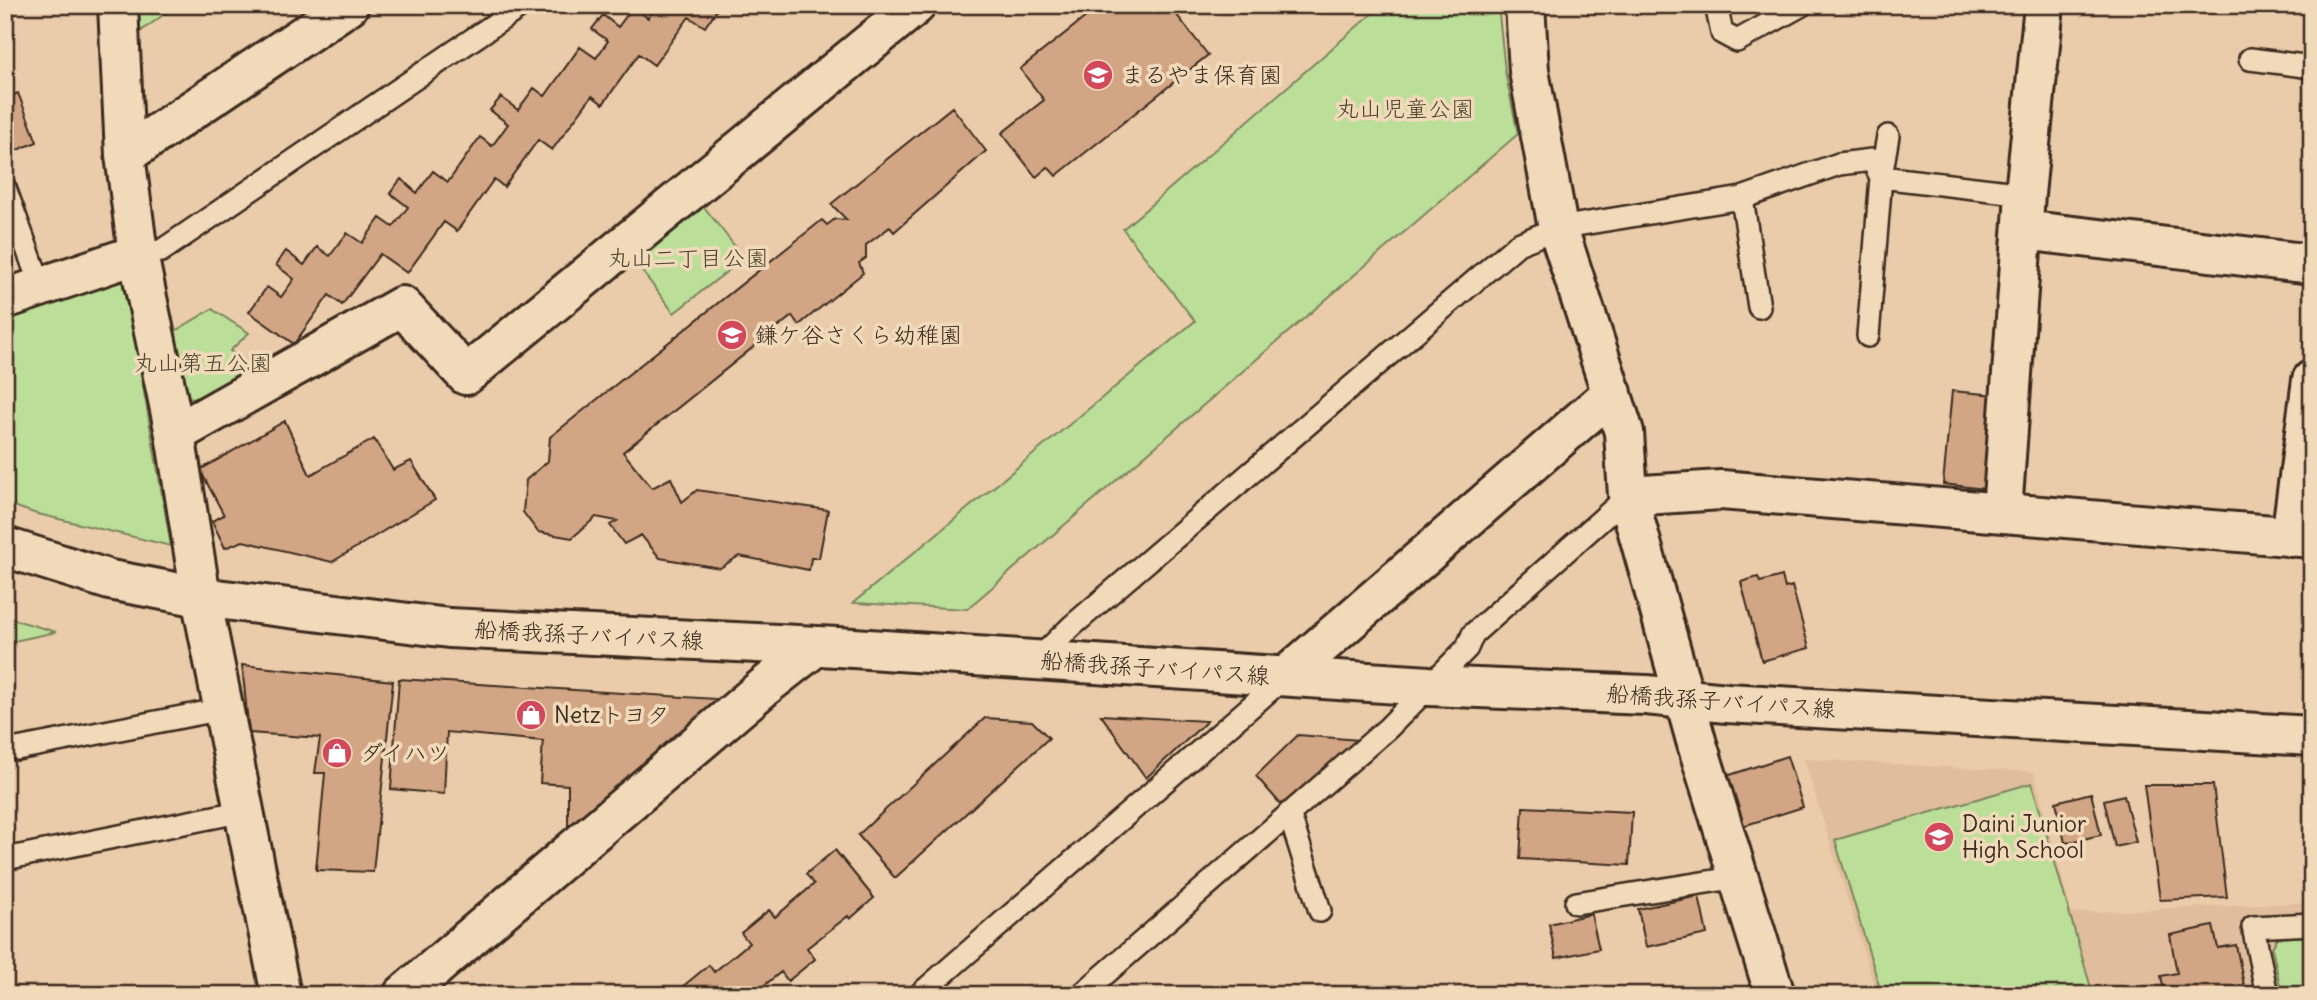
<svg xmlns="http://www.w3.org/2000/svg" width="2317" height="1000" font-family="Delius,'Klee One',sans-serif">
	<rect width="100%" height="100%" fill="#eaccab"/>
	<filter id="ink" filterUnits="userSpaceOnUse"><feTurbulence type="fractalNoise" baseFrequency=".0143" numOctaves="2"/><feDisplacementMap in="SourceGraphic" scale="14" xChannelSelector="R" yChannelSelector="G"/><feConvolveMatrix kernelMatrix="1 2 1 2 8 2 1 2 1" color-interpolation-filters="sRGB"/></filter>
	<g filter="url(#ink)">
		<path fill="#e0be9d" d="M1804,759l230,13 37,141 241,-11v93h-435z"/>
		<path fill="#bbdf99" stroke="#7b845c" stroke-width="2" d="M129,5h48l-47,34z
			M1382,5h116l7,66 13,63 -551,475 -114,-6 342,-282 -72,-92z
			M701,203l43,55 -70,55 -42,-55z
			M110,278l15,5 46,263 -137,-33 -29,-10v-189z
			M212,309l37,24 -19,18 29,20 -58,31 -23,-10 -11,-56z
			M5,617l51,15 -51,11z
			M2032,783l61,212h-211l-47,-155z
			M2312,936v59h-30l-10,-47 5,-10z"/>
		<path fill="#d2a685" stroke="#3b2a1e" stroke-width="2" d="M657,5h63l-15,22 -16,-10 -35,48 -15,-11 -36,50 -11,-8 -40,54 -14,-10 -34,47 -10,-8 -37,52 -13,-9 -37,51 -27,-19 -38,51 -13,-10 -35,49 -45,-32 18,-25 14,10 13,-18 -18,-14 10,-14 18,14 13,-18 13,9 17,-23 15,10 18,-25 13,9 15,-20 -18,-14 11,-14 16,14 16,-22 15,11 32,-45 12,9 16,-22 -18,-14 11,-13 17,13 16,-22 11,8 35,-49 16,11 12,-17 -16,-12 11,-14 15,12 15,-20 15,11z
			M1101,5h68l39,50 -152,121 -8,-9 -12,10 -34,-44 42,-33 -24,-31z
			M18,93l19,49 -32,13v-56z
			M952,107l34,44 -92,81 -4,-5 -24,18v13l-7,5 4,10 -64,52 -7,-9 -169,136 29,36 19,-10 11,24 15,-12 131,20 -9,48h-8l-2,12 -70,-14 -19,12 -60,-10 -19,-23 -17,9 -14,-19 7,-4 -21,-4 -24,21 -34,-6 -15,-20 3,-32 22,-19 2,-24 272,-217 5,5 8,-6 12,1 -16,-16z
			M1952,391l43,4 -10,94 -42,-5z
			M285,421l25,54 64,-36 19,31 18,-9 24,39 -103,62 -89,-21 -18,7 -13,-27 12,-6 -24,-45z
			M1782,576l3,12 7,-2 17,62 -47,13 -21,-79 17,-5 2,5z
			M242,665l151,16 -20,191 -57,-2 9,-97h-10l5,-35 -71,-5z
			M399,679l333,21 -164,137v-52l-28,-2 3,-42 -96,-9 -3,62 -53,-5z
			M1101,715l106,6 -61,57z
			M985,718l47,3 17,17 -154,140 -37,-43z
			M1298,735l62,5 -76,68 -28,-32z
			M1787,756l16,51 -60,19 -16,-50z
			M2144,785h69l14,112 -67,3z
			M2091,793l10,42 -36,8 -9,-41z
			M2124,795l12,47 -21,5 -11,-47z
			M1523,807l109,5 -3,53 -109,-6z
			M835,850l39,48 -24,21 -2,-3 -41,32 8,11 -27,22 -7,-9 -29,23h-63l-7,-8 27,-22 5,7 35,-29 -8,-10 28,-23 6,7 39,-33 -8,-10z
			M1699,896l8,38 -61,13 -8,-38z
			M1591,914l8,35 -43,9 -7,-34z
			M2213,926l5,22 18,-3 10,50h-81l-4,-19 16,-3 -7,-38z"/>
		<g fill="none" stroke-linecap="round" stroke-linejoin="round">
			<g stroke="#3b2a1e" stroke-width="26">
				<path id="lane" d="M1716,5l6,28 15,8 65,-36
					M2250,59l62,8
					M5,188l36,99
					M1742,198l17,109
					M138,254l23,-3 362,-246
					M1868,336l13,-159 7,-41
					M1036,661l36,-35 446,-382 40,-16 184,-30 97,-34 33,-4 9,17 144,17
					M17,749l206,-40
					M1289,813l31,98
					M5,859l239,-48
					M1576,903l163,-26
					M919,995l367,-319
					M1081,995l307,-267 79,-80 6,-14 155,-138
					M2267,995l-14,-68 59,-3"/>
			</g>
			<g stroke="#3b2a1e" stroke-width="44">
				<path id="street" d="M118,5l7,150 13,99 37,180 26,163 80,398
					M1525,5l4,66 29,157 66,204 4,64 69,248 78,251
					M125,155l224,-150
					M2023,230l289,34
					M5,299l133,-45
					M175,434l227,-128 64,69 450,-370
					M1628,496l93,-6 591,48
					M2002,512l23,-318 19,-189
					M2291,537l21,-157
					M1286,676l326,-283
					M403,995l361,-308 51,-40"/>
			</g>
			<g stroke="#3b2a1e" stroke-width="44">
				<path id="secondary" d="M5,547l105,33 91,17 248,31 389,19 591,39 217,9 81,8 585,33"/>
			</g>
			<use href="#lane" stroke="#f1daba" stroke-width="21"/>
			<use href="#street" stroke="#f1daba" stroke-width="38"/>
			<use href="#secondary" stroke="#f1daba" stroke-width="38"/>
		</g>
	</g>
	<defs>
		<g id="school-disc" transform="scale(1.575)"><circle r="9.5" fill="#d1495b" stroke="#f1daba"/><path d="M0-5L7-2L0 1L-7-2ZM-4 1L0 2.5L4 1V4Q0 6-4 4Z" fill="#fff"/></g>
		<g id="shop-disc" transform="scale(1.575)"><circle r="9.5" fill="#d1495b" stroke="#f1daba"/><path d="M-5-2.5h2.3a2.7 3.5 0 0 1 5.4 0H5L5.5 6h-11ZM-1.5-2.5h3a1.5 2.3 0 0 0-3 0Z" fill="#fff"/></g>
	</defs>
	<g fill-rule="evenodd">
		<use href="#school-disc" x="1098" y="75"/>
		<use href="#school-disc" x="732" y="335"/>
		<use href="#shop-disc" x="531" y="715"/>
		<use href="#shop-disc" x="337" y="753"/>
		<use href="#school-disc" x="1939" y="837"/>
	</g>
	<g text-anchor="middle" stroke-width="7" stroke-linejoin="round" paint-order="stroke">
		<g font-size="23" fill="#3b2a1e" stroke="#f1daba" text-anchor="start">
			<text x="1121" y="83">まるやま保育園</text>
			<text x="755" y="343">鎌ケ谷さくら幼稚園</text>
			<text x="554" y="723">Netzトヨタ</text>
			<text x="360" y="761">ダイハツ</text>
			<text x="1962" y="832">Daini Junior<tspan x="1962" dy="26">High School</tspan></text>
		</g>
		<g font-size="23" fill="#4e4530" stroke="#f1daba">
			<text x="1405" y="117">丸山児童公園</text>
			<text x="688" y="266">丸山二丁目公園</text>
			<text x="203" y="371">丸山第五公園</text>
		</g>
		<g font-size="23" fill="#3b2a1e" stroke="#f1daba">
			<text transform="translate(589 635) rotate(3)" y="8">船橋我孫子バイパス線</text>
			<text transform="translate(1155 668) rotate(4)" y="8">船橋我孫子バイパス線</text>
			<text transform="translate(1721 701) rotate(4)" y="8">船橋我孫子バイパス線</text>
		</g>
	</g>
	<rect width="2317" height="1000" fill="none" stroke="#f1daba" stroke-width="28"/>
	<rect x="14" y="14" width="2289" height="972" fill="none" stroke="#3b2a1e" stroke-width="2.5" filter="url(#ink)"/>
</svg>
